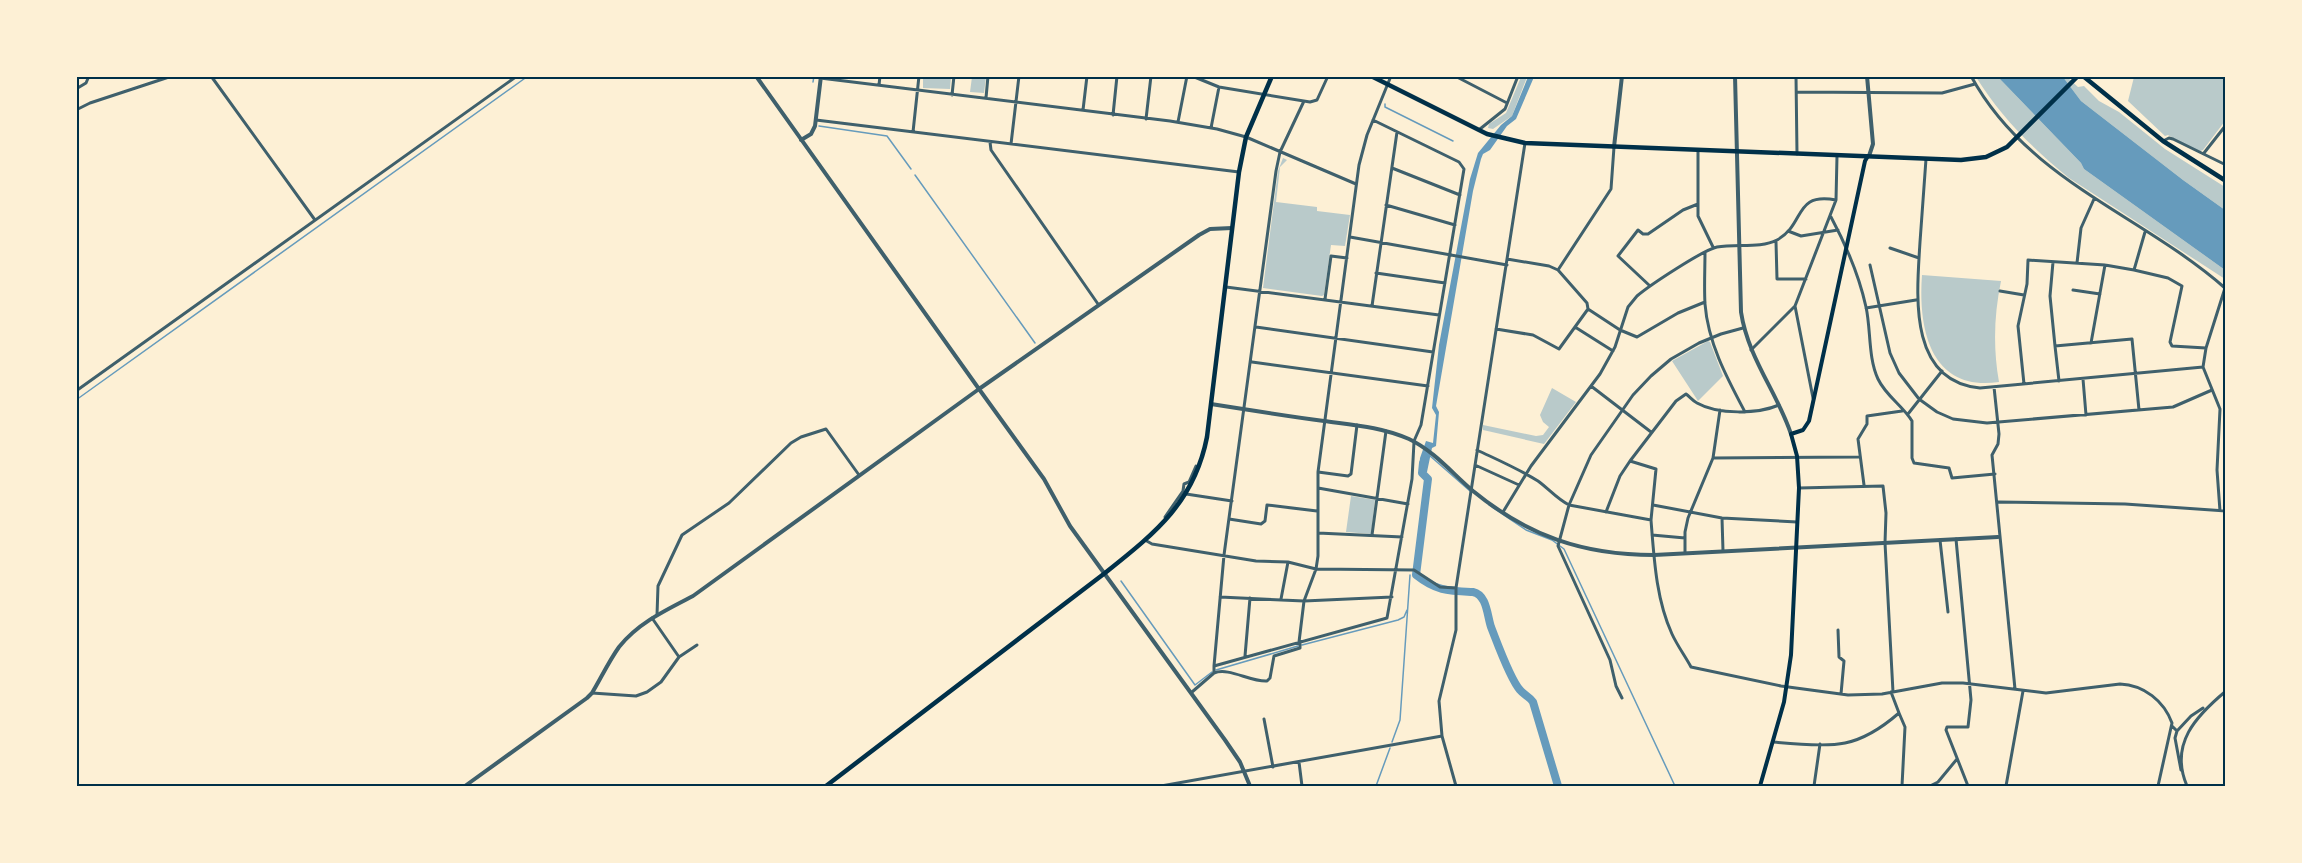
<svg xmlns="http://www.w3.org/2000/svg" width="2302" height="863" font-family="Figtree,sans-serif">
	<rect width="100%" height="100%" fill="#fdf0d5"/>
	<path fill="#b9caca" d="M923,77h28l-1,12 -27,-1z
		M972,77h14l-2,16 -14,-1z
		M1521,77h6l-15,39 -19,13 -5,-1 1,-4 17,-11z
		M1976,77h22l83,86 3,6 141,101v9l-156,-101c-37,-30 -68,-61 -93,-101z
		M2063,77h4l11,10 6,-1 15,15 20,11 46,37 60,38v23l-42,-30 -102,-79z
		M2134,77h91v44l-22,29 -5,2 -30,-17 -3,1 -37,-35z
		M1283,158l4,2 -7,7 -4,35 41,5v4l33,4 -5,31 -14,-1 -7,50 -2,1 -59,-8 15,-117z
		M1922,275l79,6c-7,34 -8,67 -2,101 -69,10 -81,-54 -77,-107z
		M1708,341l2,1 13,34 -25,25 -26,-40z
		M1552,388l24,14 -32,42 -61,-14v-5l53,11 7,-1 6,-8 -6,-5 -3,-7z
		M1351,496l24,4 -4,34 -25,-2z"/>
	<path fill="#669bbc" d="M1528,77h6l-18,42 -9,7 -17,24 -7,4 -2,5 -8,32 -37,215 3,6 -3,34 -4,2 -5,24h-8l1,-14 6,-17 7,2 3,-28 -4,-7 7,-63 31,-166 8,-26 23,-28 11,-9z
		M1998,77h65l18,24 102,79 42,30v60l-141,-101 -3,-6z"/>
	<g fill="none" stroke-linecap="round" stroke-linejoin="round">
		<path stroke="#669bbc" stroke-width="1.5" d="M813,82l1,-6
			M1385,104v3l68,34
			M819,126l68,10 24,33
			M915,175l120,168
			M76,400l452,-324
			M1429,455l41,36
			M1489,505l37,25 26,10 12,9 111,237
			M1121,581l74,104 17,-13
			M1302,645l96,-25 6,-3 3,-7
			M1216,670l82,-24
			M1392,742l8,-22 10,-145
			M1376,786l14,-38"/>
		<path stroke="#669bbc" stroke-width="8" d="M1423,463l-1,10 6,6 -12,96c20,16 32,16 57,17 14,3 14,23 18,35 6,15 19,52 29,63 4,5 9,6 13,12l25,84"/>
		<path stroke="#3f606c" stroke-width="3" d="M211,76l104,144
			M1192,76l27,11 91,15 7,-2 11,-24
			M1455,76l52,27
			M1796,76l1,78
			M820,78l350,43 47,8 29,8 110,47
			M879,85l1,-9
			M76,89l10,-6 3,-7
			M1797,92l145,1 33,-9
			M952,95l2,-19
			M986,98l2,-22
			M76,110l14,-7 82,-27
			M1083,110l4,-34
			M1113,115l4,-39
			M1146,119l5,-43
			M816,120l423,52
			M1373,120l86,42 5,7 -43,256 -7,16
			M1178,122l9,-46
			M1211,128l8,-41
			M1480,129l25,-20 13,-33
			M913,132l6,-56
			M2163,141l6,-3 4,1 53,26
			M990,142l1,8 107,154
			M1011,144l8,-68
			M1698,151v65l15,31
			M2204,153l22,-28
			M1926,159c-2,28 -4,55 -6,83 -3,51 -13,139 60,146l223,-21 3,-19 19,-60c-84,-74 -197,-107 -254,-212
			M1392,168l68,27
			M1836,200l1,-44
			M1386,205l69,20
			M1831,217c15,28 28,58 35,90 5,22 2,51 12,72 8,17 25,27 34,42v37l2,5 35,5 3,10 43,-4
			M1788,231l13,5 37,-6
			M2145,232l-11,38 34,8 14,8 -12,56 2,4 34,2
			M1350,237l157,28
			M1776,242l1,37h29
			M1890,248l29,10
			M1705,252c0,17 -1,35 0,52 3,39 22,74 40,108
			M1507,259l42,7 9,4 29,33 1,6 32,21 17,7 41,-24 27,-11
			M2053,262l-3,34 5,50
			M2077,263l4,-35 13,-29
			M1870,265l20,88 9,20 20,26 18,13 16,7 34,4 186,-16 39,-17
			M1558,270l53,-81 3,-42
			M1376,273l69,10
			M1650,286l-32,-30 20,-26 5,4h5l35,-24 15,-6
			M1226,287l213,28
			M2073,290l27,4
			M2000,291l24,4
			M1325,299l6,-43 16,2
			M1372,306l25,-174
			M1795,306l18,92
			M1866,308l50,-8
			M1256,327l177,25
			M1575,327l38,24
			M1496,329l37,6 26,14 29,-40
			M2091,343l14,-78
			M1252,362l176,24
			M2203,367l17,42 -3,61 3,41
			M2083,379l3,36
			M2059,381l-4,-35 77,-7 7,71
			M2024,384l-6,-58 9,-42 1,-24 77,5 29,5
			M1591,386l60,46
			M1994,387l5,47 -1,10 -6,11 23,234
			M76,391l441,-315
			M1908,414l34,-43
			M1477,450c21,10 42,19 61,31 11,8 19,18 31,24l82,15 5,-51 -26,-8 46,-60 10,-7c4,3 7,7 11,9 21,12 61,11 82,2
			M1713,458l146,-1
			M1475,465l44,20
			M1318,472l30,4 3,-2 6,-49
			M1864,485l-6,-46 9,-15v-8l35,-5
			M1318,488l90,16
			M1799,488l84,-2 3,27 -1,30 8,149
			M1186,494l46,7
			M1998,502l127,2 101,7
			M1653,505l69,13 75,4
			M1503,512l28,-46 69,-92 15,-27 13,-40 9,-11c13,-11 66,-46 80,-49 18,-4 43,2 60,-7 29,-16 16,-48 59,-40l-41,106 -44,44
			M1606,512l14,-36 10,-15
			M1165,517l18,-26 1,-7 5,-2 7,-16
			M1722,518l1,33
			M1229,519l32,5 4,-3 2,-16 50,6
			M1651,520c3,38 5,79 21,114 5,11 13,22 19,33l90,19 67,9 34,-1 60,-11h21l83,10 74,-9c24,1 44,17 52,39l-14,63
			M1318,533l84,4
			M1372,535l14,-104
			M1652,535l33,3
			M1956,539l15,161 -3,27h-21l-1,3 22,56
			M1145,540l7,4 104,17 32,1 28,7 98,1 26,17 16,1
			M1940,540l8,72
			M1685,553v-21l3,-14 25,-60 7,-48
			M1220,597l84,4 88,-4
			M1281,599l7,-37
			M657,615l1,-29 24,-51 47,-32 62,-60 10,-6 25,-8 33,46
			M652,618l27,39
			M1838,630l1,27 5,4 -3,33
			M1299,642l5,-41 12,-32 2,-13v-84l41,-307 8,-30 24,-59
			M1245,656l5,-58
			M1214,666l10,-111 52,-384 4,-19 24,-51
			M1214,673c15,-6 36,9 53,8l3,-3 4,-22 26,-8v-7
			M1192,692l22,-19v-7l173,-48 25,-139 2,-37
			M592,693l44,3 11,-4 14,-10 18,-25 18,-12
			M1622,698l-6,-12 -6,-26 -52,-114 11,-41 22,-50 42,-60 18,-19 20,-17 28,-16 22,-9 22,-6
			M1899,713l6,14 -3,59
			M1264,719l9,48
			M2172,726l5,5 -2,7 6,32
			M2177,731l14,-15 12,-8
			M1442,736l-3,-35 17,-71v-42l69,-445
			M1773,742c20,2 53,5 72,1 20,-4 39,-17 54,-30l-8,-21
			M1299,762l3,24
			M1161,786l281,-50 14,50
			M1814,786l6,-42
			M1930,786l8,-4 19,-23
			M2006,786l17,-95
			M2187,786c-18,-42 9,-70 39,-95"/>
		<path stroke="#3f606c" stroke-width="4" d="M1735,76l6,236c7,46 36,80 50,122
			M1867,76l6,68 -4,12
			M801,140l10,-6 4,-8 6,-50
			M1614,147l8,-71
			M1232,228l-22,1 -11,6 -220,154 65,90 26,47 155,214 15,22 10,24
			M1211,404c38,6 76,12 113,17 30,4 58,6 85,18 25,12 43,34 64,52 55,45 110,64 181,64l344,-18
			M465,786l122,-88 5,-5c9,-15 17,-32 27,-46 19,-24 47,-37 74,-51l286,-207 -223,-313"/>
		<path stroke="#003049" stroke-width="4" d="M1760,786l24,-84 7,-47 8,-167 -2,-32 -6,-22 12,-4 6,-9 56,-260 3,-5"/>
		<path stroke="#003049" stroke-width="4.5" d="M1371,76l116,58 38,9 436,17 25,-3 21,-10 71,-71
			M826,786l279,-213c50,-40 89,-70 102,-136l32,-265 7,-35 26,-61"/>
		<path stroke="#003049" stroke-width="4.5" d="M2083,76l80,65 63,40"/>
	</g>
	<rect width="2302" height="863" fill="none" stroke="#fdf0d5" stroke-width="156"/>
	<rect x="78" y="78" width="2146" height="707" fill="none" stroke="#003049" stroke-width="2"/>
</svg>
